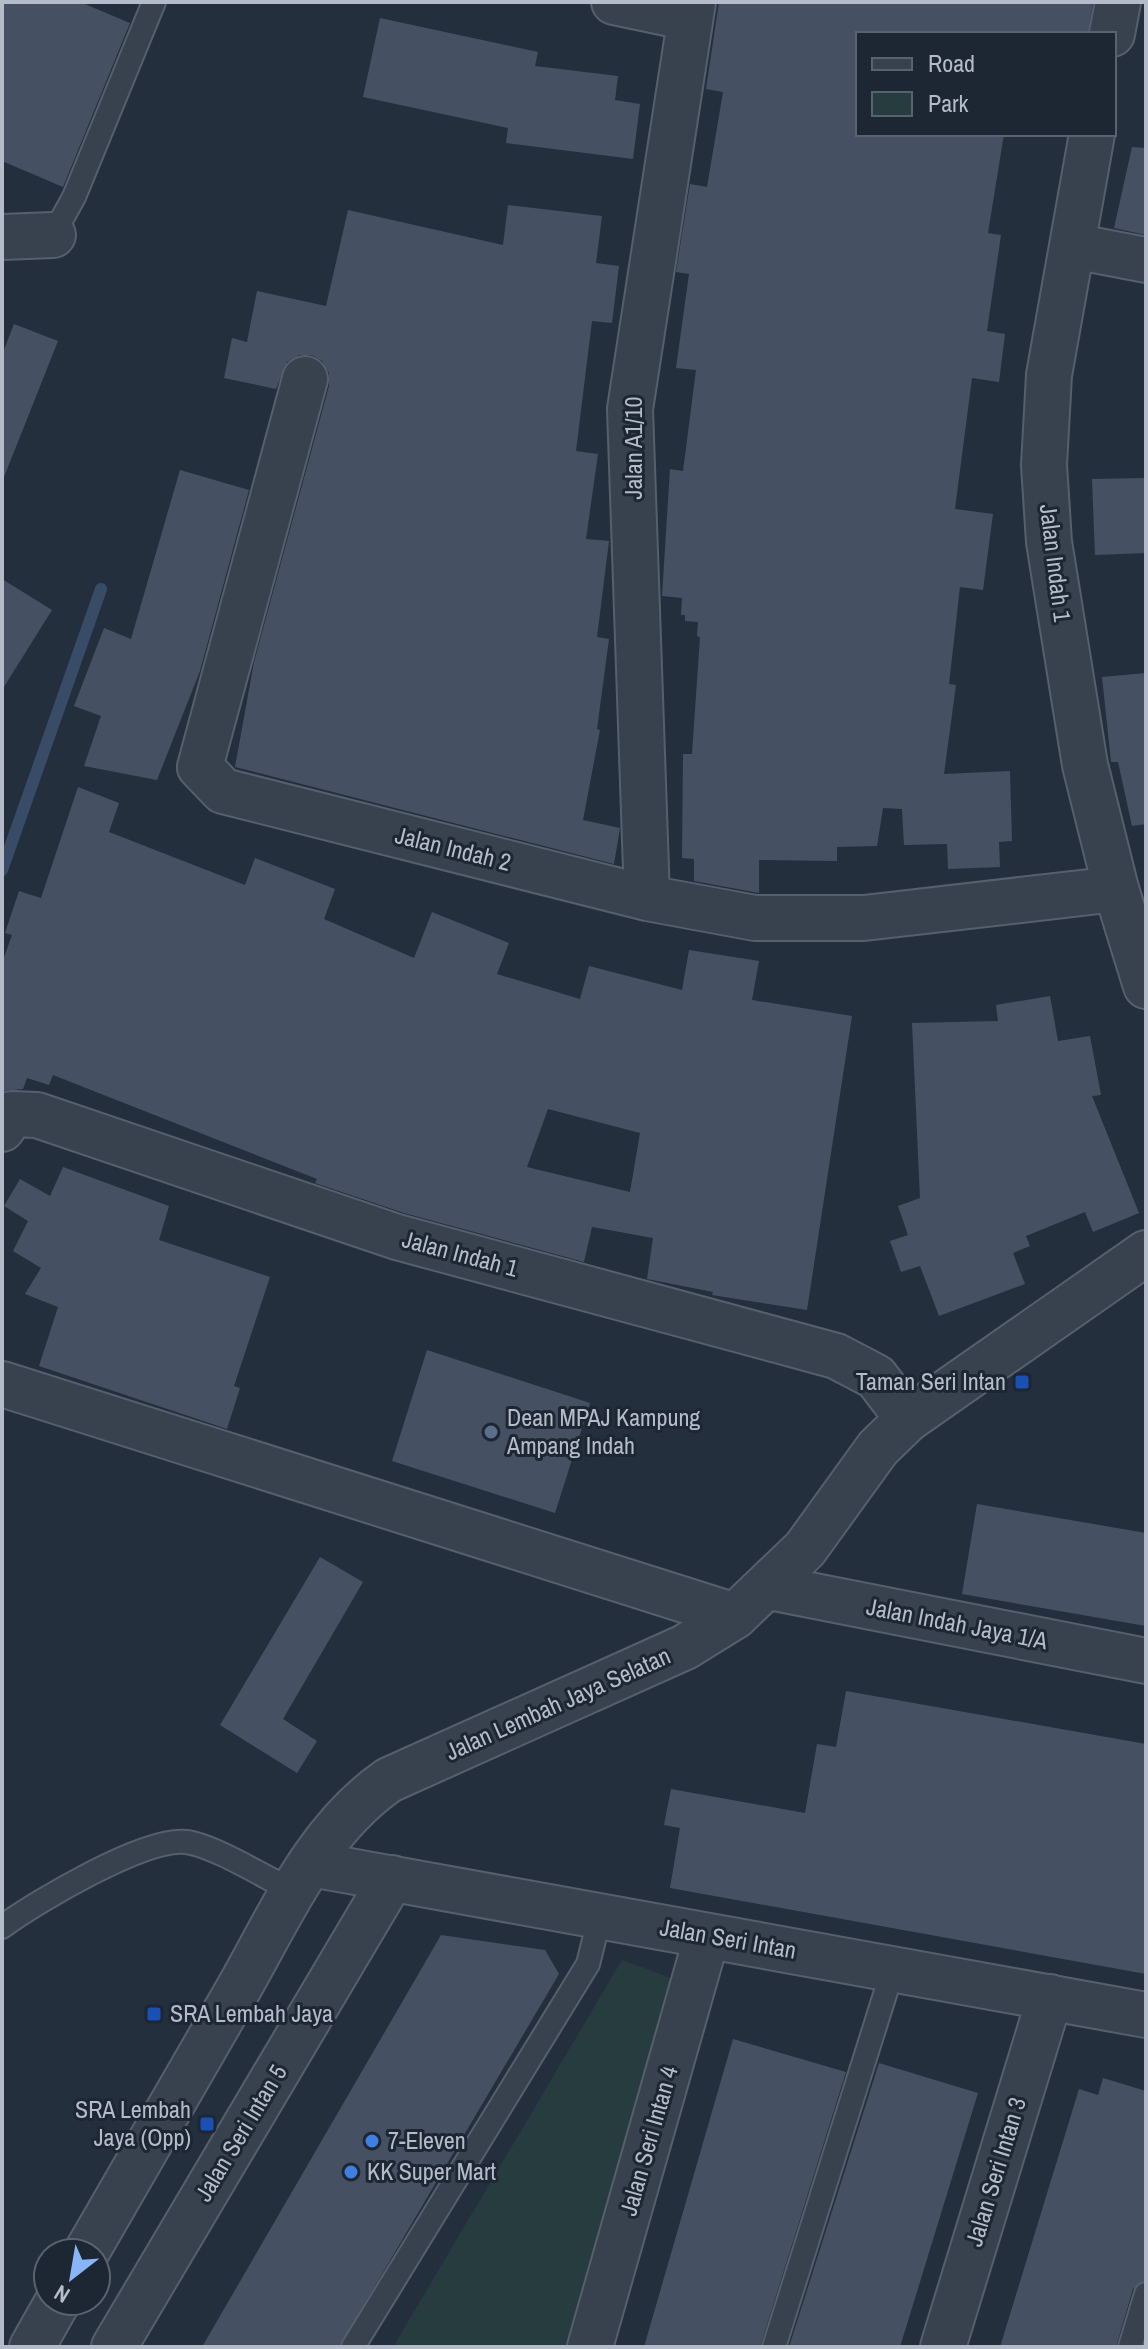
<svg xmlns="http://www.w3.org/2000/svg" width="1148" height="2349" font-family="'Archivo Narrow',sans-serif">
	<rect width="100%" height="100%" fill="#242f3e"/>
	<path fill="#263c3f" d="M622,1960l63,23 -115,364h-177z"/>
	<g fill="none" stroke-linecap="round" stroke-linejoin="round">
		<path stroke="#394c67" stroke-width="12" d="M2,870l99,-281"/>
	</g>
	<path fill="#455162" fill-rule="evenodd" d="M2,2h78l50,21 -67,164 -61,-26z
		M719,2h374l-5,32h-230v100h146l-16,99 13,2 -14,96 18,3 -6,48 -27,-4 -17,131 38,5 -10,76 -23,-3 -11,97 7,1 -12,89 66,-3 2,70 -13,1 1,25 -52,2 -1,-25 -43,1 -2,-36 -19,-1 -6,38 -40,1v14l-78,-1v33l-65,-12v-22l-12,-1 1,-104h9l8,-117 -3,-1 1,-14 -13,-1v-6h-4l1,-17 -20,-2 8,-127 13,2 13,-101 -20,-2 13,-94 -13,-2 14,-88 17,3 16,-95 -17,-3z
		M380,18l158,34 -3,14 83,10 -3,24 25,4 -7,55 -127,-16 2,-15 -145,-31z
		M1132,147l14,1v87l-32,-7z
		M508,205l94,11 -6,47 23,3 -7,57 -20,-2 -16,130 22,3 -12,85 23,2 -12,96 12,2 -12,90 3,1 -17,90 37,8 -6,36 -379,-97 19,-105 75,-276v-13l-7,-12 -10,-6h-13l-12,7 -11,27 -52,-11 8,-40 15,4 10,-51 69,15 22,-96 155,35z
		M14,324l44,17 -54,136 -2,-122z
		M180,470l69,20 -49,181 -43,109 -73,-14 17,-50 -27,-10 30,-78 27,11z
		M1146,478v75l-51,2 -3,-76z
		M2,579l50,31 -50,80z
		M1146,673v151l-14,2 -14,-64h-7l-9,-85z
		M78,787l41,16 -10,29 136,53 10,-27 80,31 -11,30 90,39 18,-46 77,31 -12,31 83,25 9,-33 93,24 7,-40 70,11 -7,39 100,16 -45,294 -95,-15 1,-3 -66,-13 6,-41 -61,-11 -8,35 -180,-49 -89,-30 2,-4 -264,-104 -4,10 -22,-7 -4,11 -21,2v-128l10,-28 -7,-2 14,-42 22,7zM548,1109l92,24 -10,59 -103,-25z
		M1050,996l8,45 32,-5 11,59 -9,1 47,117 -46,19 -8,-20 -59,24 4,10 -17,7 12,31 -86,32 -19,-50 -19,6 -11,-31 18,-6 -10,-29 22,-8 -8,-175 86,-2 -2,-16z
		M63,1167l106,39 -10,34 111,37 -36,109 6,2 -13,41 -188,-63 19,-59 -33,-13 16,-26 -28,-17 15,-30 -24,-15 16,-27 30,17z
		M427,1350l163,53 -35,110 -163,-52z
		M977,1504l169,29v93l-184,-32z
		M320,1557l43,25 -80,137 34,22 -20,32 -77,-48z
		M846,1691l300,53v230l-476,-86 10,-60 -16,-3 7,-36 134,24 12,-69 19,3z
		M441,1935l104,15 14,24 -220,373h-137z
		M733,2039l113,33 -86,275h-116z
		M879,2063l99,30 -78,254h-111z
		M1103,2078l43,13v189l-13,9 -17,58h-116l79,-258 19,6z"/>
	<g fill="none" stroke-linecap="round" stroke-linejoin="round">
		<g stroke="#565f6c" stroke-width="26">
			<path id="service" d="M53,235l21,-38 80,-195
				M2,1927c34,-25 143,-90 184,-85 27,3 80,36 107,49
				M353,2347l235,-383 12,-48
				M774,2347l119,-378
				M1130,2347l16,-53"/>
		</g>
		<g stroke="#565f6c" stroke-width="48">
			<path id="minor" d="M614,2l76,16
				M2,237l51,-2
				M1073,246l73,14
				M305,379l-105,388 23,24 424,107 108,20h109l252,-29
				M647,898l-17,-489 63,-407
				M2,1129l10,-15 25,1 360,122 439,119 40,21 32,42
				M2,1384l733,232
				M769,1587l377,74
				M311,1864l835,151
				M114,2347l278,-469
				M590,2347l117,-411
				M943,2347l107,-350"/>
		</g>
		<g stroke="#565f6c" stroke-width="48">
			<path id="tertiary" d="M1112,34l6,-32
				M1092,134l-43,241 -5,90 5,77 36,223 31,124 30,97
				M86,2253c50,-86 99,-172 149,-258 44,-76 80,-164 154,-215l296,-133 50,-31 70,-67 73,-101 30,-29 238,-166
				M32,2347l26,-46"/>
		</g>
		<use href="#service" stroke="#38414e" stroke-width="22"/>
		<use href="#minor" stroke="#38414e" stroke-width="44"/>
		<use href="#tertiary" stroke="#38414e" stroke-width="44"/>
	</g>
	<g fill="#1a4fb4" stroke="#1d2633" stroke-width="3">
		<rect x="1014" y="1374" width="16" height="16" rx="4"/>
		<rect x="146" y="2006" width="16" height="16" rx="4"/>
		<rect x="199" y="2116" width="16" height="16" rx="4"/>
	</g>
	<circle fill="#5c6f8a" stroke="#1d2633" stroke-width="3" cx="491" cy="1432" r="8"/>
	<g fill="#3f7fe0" stroke="#1d2633" stroke-width="3">
		<circle cx="372" cy="2141" r="8"/>
		<circle cx="351" cy="2172" r="8"/>
	</g>
	<g text-anchor="middle" stroke-width="6" stroke-linejoin="round" paint-order="stroke">
		<g font-size="24" fill="#b4bcc9" stroke="#1d2633">
			<text transform="translate(634 448) rotate(-90)" y="8">Jalan A1/10</text>
			<text transform="translate(1055 563) rotate(83)" y="8">Jalan Indah 1</text>
			<text transform="translate(453 849) rotate(14)" y="8">Jalan Indah 2</text>
			<text transform="translate(460 1254) rotate(15)" y="8">Jalan Indah 1</text>
			<text transform="translate(957 1624) rotate(11)" y="8">Jalan Indah Jaya 1/A</text>
			<text transform="translate(558 1704) rotate(-24)" y="8">Jalan Lembah Jaya Selatan</text>
			<text transform="translate(728 1939) rotate(10)" y="8">Jalan Seri Intan</text>
			<text transform="translate(241 2133) rotate(-59)" y="8">Jalan Seri Intan 5</text>
			<text transform="translate(649 2141) rotate(-74)" y="8">Jalan Seri Intan 4</text>
			<text transform="translate(996 2172) rotate(-73)" y="8">Jalan Seri Intan 3</text>
		</g>
		<g font-size="24" fill="#b4bcc9" stroke="#1d2633" text-anchor="start">
			<text x="1006" y="1390" text-anchor="end">Taman Seri Intan</text>
			<text x="507" y="1426">Dean MPAJ Kampung<tspan x="507" dy="28">Ampang Indah</tspan></text>
			<text x="170" y="2022">SRA Lembah Jaya</text>
			<text x="191" y="2118" text-anchor="end">SRA Lembah<tspan x="191" dy="28">Jaya (Opp)</tspan></text>
			<text x="388" y="2149">7-Eleven</text>
			<text x="367" y="2180">KK Super Mart</text>
		</g>
	</g>
	<rect width="1148" height="2349" fill="none" stroke="#b4bcc9" stroke-width="8"/>
	<rect x="856" y="32" width="260" height="104" fill="#1d2633" stroke="#59626f" stroke-width="2"/>
	<rect x="872" y="58" width="40" height="12" fill="#38414e" stroke="#59626f" stroke-width="2"/>
	<text x="928" y="72" font-size="24" fill="#b4bcc9">Road</text>
	<rect x="872" y="92" width="40" height="24" fill="#263c3f" stroke="#59626f" stroke-width="2"/>
	<text x="928" y="112" font-size="24" fill="#b4bcc9">Park</text>
	<g transform="translate(72 2277) rotate(211)"><circle r="38" fill="#1d2633" stroke="#59626f" stroke-width="2"/>
	<path d="M0-6L14 30L0 20L-14 30Z" fill="#8ab4f8"/>
	<text y="-12" font-size="22" font-weight="bold" text-anchor="middle" fill="#b4bcc9">N</text>
	</g>
</svg>
